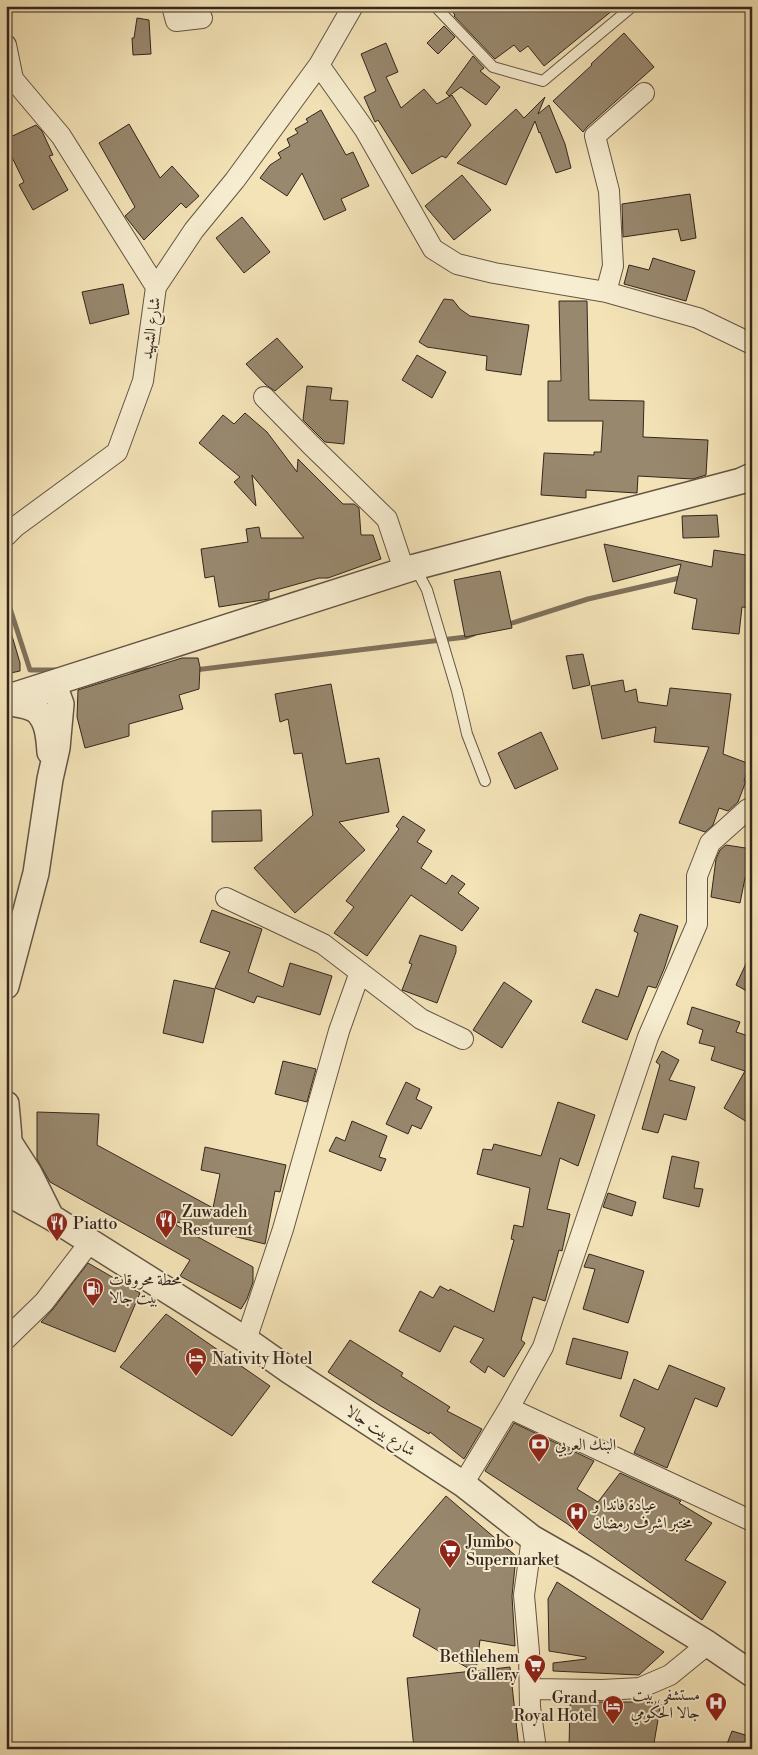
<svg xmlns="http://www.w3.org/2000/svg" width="758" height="1755" font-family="'Libre Bodoni',Amiri,serif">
	<rect width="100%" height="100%" fill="#f3e3b7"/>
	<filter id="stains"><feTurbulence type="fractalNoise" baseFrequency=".004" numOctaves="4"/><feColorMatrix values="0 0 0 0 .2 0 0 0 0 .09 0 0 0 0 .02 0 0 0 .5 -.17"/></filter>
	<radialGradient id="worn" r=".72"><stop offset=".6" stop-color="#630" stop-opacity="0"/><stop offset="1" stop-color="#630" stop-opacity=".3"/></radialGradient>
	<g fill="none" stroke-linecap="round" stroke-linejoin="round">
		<path stroke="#80715b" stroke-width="5" d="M6,596l24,74h29
			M506,625l82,-26 96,-22
			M128,670h21
			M195,670l271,-33 8,-3"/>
	</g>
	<path fill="#98886e" stroke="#35261e" d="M448,6h170l-74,60 -16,-20 -8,6 -6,-7 -19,14 -41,-43 1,-1z
		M137,18l12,2 2,34 -18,1 -1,-17h2z
		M444,26l11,11 -17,17 -11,-11z
		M624,33l30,34 -67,60 -4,5 -30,-31 39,-36 -1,-1z
		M386,43l12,29 -12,5 15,31 23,-19 13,15 15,-9 19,30 -25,33 -4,-2 -30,18 -34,-54 -3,2 -11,-25 12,-6 -15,-37z
		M473,56l11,12 -4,3 20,16 -14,18 -25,-18 -12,9 -3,-3z
		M545,97l-7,17 11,-9 16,39 6,24 -15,5 -16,-41 -1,1 -4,-12 -29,64 -49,-22 59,-54 8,9z
		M321,110l25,45 7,-3 16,34 -28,13 5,11 -22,10 -22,-47 -15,23 -27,-18 10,-13 11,-7 -3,-5 12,-7 -3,-7 11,-6 -3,-4 13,-7 -2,-3z
		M129,124l31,54 12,-12 27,30 -13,12 -5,-5 -37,37 -19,-24 10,-9 -36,-64z
		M36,125l6,6 11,24 -4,1 19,34 -35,20 -14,-25 5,-3 -18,-37v-6z
		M462,175l29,35 -37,30 -29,-34z
		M690,194l6,44 -15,3 -3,-12 -55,8 -1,-33z
		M242,217l28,35 -26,21 -28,-35z
		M653,258l42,13 -9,30 -62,-17 5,-19 20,5z
		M123,284l6,30 -39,10 -8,-32z
		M444,299l9,1 7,9 10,7 59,9 -8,50 -35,-5 1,-14 -60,-9 -8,-5z
		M559,301h28l2,99 55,1 -1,36 65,3 -2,35 -13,4 -55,-3 -1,17 -51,-3v8l-45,-3 3,-42 50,2v-3h7l2,-31h-55v-40h13z
		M277,338l26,29 -28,24 -9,-6 -20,-21z
		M417,355l29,17 -14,26 -30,-18z
		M307,386l25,2 -2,12 18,1 -4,43 -19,-2 -22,-22z
		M245,413l22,19 30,40 1,-13 45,45h11l5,4 2,27h12l8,24 -53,19h-9l-50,14v7l-50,8 -5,-31 -9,2 -4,-29 47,-7 -2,-13 13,-2 2,11h43l-52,-63 4,31 -22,-24 6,-5 -41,-34 24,-28 11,9z
		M717,515l2,22 -36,1 -1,-22z
		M604,544l108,23 2,-17 38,6v52l-10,-1 -3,27 -47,-5 5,-30 -23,-6 7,-29 -68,18z
		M500,571l12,57 -47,9 -11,-57z
		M10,629l10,34v8l-14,3v-44z
		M583,654l7,31 -17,4 -7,-33z
		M182,658h16l2,9 -1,22 -20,6 4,14 -54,15v12l-44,12 -8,-31 1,-27z
		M623,680l2,12 11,-3 2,13 29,4 3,-18 61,6 -8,60 27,10 -6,17h2l-8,21 -10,9 -9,-3 -6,17 -8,7 -26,-9 30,-76 -55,-5 2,-15 -54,12 -11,-53z
		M331,684l15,80 33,-6 10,54 -50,10 26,28 -70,63 -41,-45 59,-53 -11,-62 -8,1 -6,-35 -8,3 -5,-28z
		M541,732l17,37 -43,20 -17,-36z
		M261,810l1,31 -50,1v-31z
		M403,816l22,14 -8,12 15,9 -11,17 25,16 6,-9 13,9 -7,9 21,15 -17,23 -51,-36 -44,61 -33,-23 20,-26 -8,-6 53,-72 -3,-3z
		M726,845l26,4v30l-7,-1 -5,25 -29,-6 5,-38 4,-9z
		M212,910l50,19 -14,43 35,15 7,-24 42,13 -12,39 -63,-19 -3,7 -39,-15 15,-36 -30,-10z
		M640,914l38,12 -14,43 -8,19 -8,-2 -21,54 -45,-18 14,-33 22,8 20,-64 -4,-2z
		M420,935l36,11v6l-19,51 -35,-13 10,-26 -3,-1z
		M752,951v43l-16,-9z
		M174,980l41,9 -12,54 -40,-10z
		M504,982l28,19 -30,47 -29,-18z
		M692,1007l48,15 -4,10 16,5v88l-28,-17 21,-37 -34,-11 4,-13 -16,-4 4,-13 -16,-6z
		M662,1051l17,9 -10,20 26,7 -9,33 -22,-6 -6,19 -16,-4 18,-64 -4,-3z
		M283,1061l33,8 -9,33 -32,-8z
		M406,1082l14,7 -4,10 16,8 -11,22 -9,-4 -4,9 -22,-10z
		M558,1102l37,13 -17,51 -18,-8 -13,51 23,5 -8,37 -3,-1 -14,51 -12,-4 -12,43 4,3 -21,34 -16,-11 -3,7 -15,-11 14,-23 -30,-13 -14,26 -41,-21 21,-40 13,7 7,-12 9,5 1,-2 44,23 20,-72 -3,-1 3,-14 9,2 7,-39 -53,-14 6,-25 9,1 2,-6 47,12z
		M37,1112l62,2 -2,31 116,63 7,-34 -19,-4 4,-23 81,18 -6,27 -5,-1 -10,53 -88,-22 -1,3 77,42v15l-6,17 -6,10 -61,-33 10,-16 -140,-78 -13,-23z
		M352,1121l35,15 -8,21 7,2 -5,12 -52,-20 7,-14 9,4z
		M672,1156l27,6 -5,26 9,1 -4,18 -36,-9z
		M608,1193l28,9 -4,14 -29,-9z
		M589,1254l55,17 -16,52 -45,-14 12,-40 -11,-2z
		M88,1263l52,30 -25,59 -74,-30 12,-13z
		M166,1314l104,72 -38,50 -112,-69z
		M573,1338l55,14 -7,27 -55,-15z
		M350,1340l53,33 -2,3 49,31 -3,4 35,18 -18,30 -34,-27 -1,2 -50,-29 -51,-33z
		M669,1365l56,23 -8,19 -22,-9 -28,70 -33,-15 11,-25 -25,-12 14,-37 24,11z
		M514,1423l80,38 -17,28 21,13 22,-29 61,28 -2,2 33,20 -27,37 41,22 -24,38 -136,-97 -81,-52z
		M446,1496l70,60 -4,40 3,50 -35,-6 -4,31 34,-4 9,82h-105l-7,-71 66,-7 -60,-35 7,-27 -48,-27z
		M557,1582l107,70 -25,23 -86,-4v-8l33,-4v-2l-37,-6 -1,-52z
		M570,1702h91l-8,47h-84z
		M732,1731l20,6v12h-27z"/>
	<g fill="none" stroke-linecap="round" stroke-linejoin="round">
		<g stroke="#645544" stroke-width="12">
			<path id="service" d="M435,6l58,61 50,14 90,-75
				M415,567l12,23 30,101 10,43 18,47"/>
		</g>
		<g stroke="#645544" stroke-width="22">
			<path id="minor" d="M172,6l4,15 26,-3
				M6,45l7,34 48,57 95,151 -13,94 -26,71 -102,75 -9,9
				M319,65l46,65 68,119 24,15 37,9 112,19 92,26 54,26
				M156,287l38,-57 41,-50 84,-115 34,-59
				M606,292l7,-26 -4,-75 -14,-55 49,-43
				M264,397l47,48 76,74 17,51
				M226,898l97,46 98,75 42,20
				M6,1339l38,-37 46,-60
				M246,1340l37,-111 56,-198 21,-59
				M509,1408l243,113
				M463,1484l46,-76 34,-61 105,-310 49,-113v-48l13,-33 38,-34
				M532,1538l-8,57 5,57 1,55 6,42
				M530,1689l72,1 38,-2 30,-13 38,-31"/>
		</g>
		<g stroke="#645544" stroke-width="28">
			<path id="tertiary" d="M6,698l409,-131 326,-86 11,-5
				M6,702c9,2 24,3 31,9 11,10 12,27 13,41
				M6,986l30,-113 14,-94 7,-31 4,-44 -4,-11 -16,-5
				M6,1104c1,13 3,27 3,41 0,18 -3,35 5,51
				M8,1144l1,-2 20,31 22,44
				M6,1192l45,25 195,123 44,31 173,113 69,54 49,28 127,78 44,30"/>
		</g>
		<use href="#service" stroke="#f7edd0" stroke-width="10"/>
		<use href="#minor" stroke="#f7edd0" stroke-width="20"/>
		<use href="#tertiary" stroke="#f7edd0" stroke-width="25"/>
	</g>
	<defs>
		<g id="restaurant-pin" transform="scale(1.125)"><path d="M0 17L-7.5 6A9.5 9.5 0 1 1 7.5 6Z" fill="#8f2418" stroke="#f7edd0"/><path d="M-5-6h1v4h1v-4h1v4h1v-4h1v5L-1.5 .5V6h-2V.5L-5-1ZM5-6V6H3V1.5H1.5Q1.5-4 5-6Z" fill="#fff"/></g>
		<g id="fuel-pin" transform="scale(1.125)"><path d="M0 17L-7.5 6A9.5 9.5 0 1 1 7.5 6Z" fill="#8f2418" stroke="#f7edd0"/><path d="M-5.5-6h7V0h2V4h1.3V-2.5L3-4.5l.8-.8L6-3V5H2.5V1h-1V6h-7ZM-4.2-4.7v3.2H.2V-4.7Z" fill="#fff"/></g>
		<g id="hotel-pin" transform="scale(1.125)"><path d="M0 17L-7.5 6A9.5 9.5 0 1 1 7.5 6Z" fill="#8f2418" stroke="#f7edd0"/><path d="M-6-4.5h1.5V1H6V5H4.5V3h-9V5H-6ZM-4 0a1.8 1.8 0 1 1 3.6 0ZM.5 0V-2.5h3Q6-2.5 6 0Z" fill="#fff"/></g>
		<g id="bank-pin" transform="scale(1.125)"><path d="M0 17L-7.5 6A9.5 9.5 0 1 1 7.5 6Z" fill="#8f2418" stroke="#f7edd0"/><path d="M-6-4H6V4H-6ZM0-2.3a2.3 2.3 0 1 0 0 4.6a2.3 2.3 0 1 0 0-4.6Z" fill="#fff"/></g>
		<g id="hospital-pin" transform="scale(1.125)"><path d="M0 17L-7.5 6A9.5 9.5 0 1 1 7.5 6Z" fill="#8f2418" stroke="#f7edd0"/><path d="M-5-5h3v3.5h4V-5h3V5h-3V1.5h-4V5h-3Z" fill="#fff"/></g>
		<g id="supermarket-pin" transform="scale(1.125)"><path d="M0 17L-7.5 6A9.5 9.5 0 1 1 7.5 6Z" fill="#8f2418" stroke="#f7edd0"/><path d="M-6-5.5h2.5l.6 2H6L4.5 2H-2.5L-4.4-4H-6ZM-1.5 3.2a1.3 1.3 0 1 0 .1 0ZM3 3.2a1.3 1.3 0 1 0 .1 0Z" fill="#fff"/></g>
	</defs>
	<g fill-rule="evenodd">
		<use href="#restaurant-pin" x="166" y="1220"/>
		<use href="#restaurant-pin" x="57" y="1223"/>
		<use href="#fuel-pin" x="93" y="1288"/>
		<use href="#hotel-pin" x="196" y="1358"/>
		<use href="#bank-pin" x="539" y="1444"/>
		<use href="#hospital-pin" x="577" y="1513"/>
		<use href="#supermarket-pin" x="450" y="1550"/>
		<use href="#supermarket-pin" x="535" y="1665"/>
		<use href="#hospital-pin" x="716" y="1703"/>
		<use href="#hotel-pin" x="613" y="1706"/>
	</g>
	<g text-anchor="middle" stroke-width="4" stroke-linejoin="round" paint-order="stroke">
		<g font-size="16" fill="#35261e" stroke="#f7edd0">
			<text transform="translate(150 328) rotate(-82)" y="6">شارع الشهيد</text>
			<text transform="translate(381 1430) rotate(33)" y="6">شارع بيت جالا</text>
		</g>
		<g font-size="16" fill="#35261e" stroke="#f7edd0" text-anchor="start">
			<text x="182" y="1217">Zuwadeh<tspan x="182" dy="18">Resturent</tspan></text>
			<text x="73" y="1229">Piatto</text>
			<text x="109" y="1285">محطة محروقات<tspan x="109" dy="18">بيت جالا</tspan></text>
			<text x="212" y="1364">Nativity Hotel</text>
			<text x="555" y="1450">البنك العربي</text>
			<text x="593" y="1510">عيادة فاندا و<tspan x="593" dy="18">مختبر اشرف رمضان</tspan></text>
			<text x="466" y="1547">Jumbo<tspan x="466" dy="18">Supermarket</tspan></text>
			<text x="519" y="1662" text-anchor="end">Bethlehem<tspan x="519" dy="18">Gallery</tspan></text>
			<text x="700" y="1700" text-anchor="end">مستشفى بيت<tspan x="700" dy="18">جالا الحكومي</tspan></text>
			<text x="597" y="1703" text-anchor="end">Grand<tspan x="597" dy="18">Royal Hotel</tspan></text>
		</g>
	</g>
	<rect width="758" height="1755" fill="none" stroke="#f3e3b7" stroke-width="25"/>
	<rect x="8" y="8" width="743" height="1740" fill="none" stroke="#35261e" stroke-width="2.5"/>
	<rect x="12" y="12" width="733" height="1730" fill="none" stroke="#35261e"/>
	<rect width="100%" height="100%" filter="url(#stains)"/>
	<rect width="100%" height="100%" fill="url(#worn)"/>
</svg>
